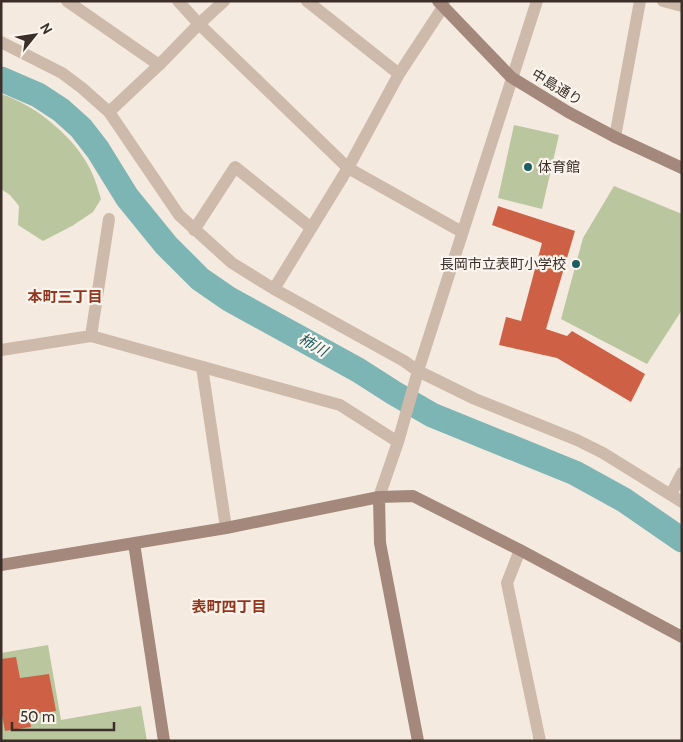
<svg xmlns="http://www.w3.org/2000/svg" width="683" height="742" font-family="Cabin,'Noto Sans JP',sans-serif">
	<rect width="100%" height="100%" fill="#f5eae0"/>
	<path fill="#bac69e" d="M1,94c35,11 76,45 91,79 4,8 6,17 9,26l-8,13 -21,14 -29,15 -25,-16 1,-19 -9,-11 -9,-6z
		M514,125l45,10 -17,74 -44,-11z
		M614,186l68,28v96l-35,54 -86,-45 22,-81z
		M48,645l13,75 80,-14 6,35h-146v-88z"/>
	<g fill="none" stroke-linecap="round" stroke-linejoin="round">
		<path stroke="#7db4b4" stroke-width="25" d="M1,79l37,16 23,15 20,18 17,22 29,47 39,48 34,34 29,20 129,71 36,23 38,22 143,58 49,27 58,40"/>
	</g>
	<path fill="#ce6145" d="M498,206l77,25 -29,98 21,7 5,-5 73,43 -14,28 -74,-44 -58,-13 7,-28 15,4 21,-78 -50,-18z
		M16,657l4,21 29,-4 7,37 -27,4 2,12 -26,4 -4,-21v-51z"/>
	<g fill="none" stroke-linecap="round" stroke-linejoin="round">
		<path stroke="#cebaaa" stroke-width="12" d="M67,1l92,64
			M178,1l21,23 149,144 114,64
			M307,1l92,73
			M663,1l19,5
			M1,42l61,31 20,15 27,24 70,103 53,48 42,26 130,72 14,10 57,28 102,41 26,13 79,49
			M109,112l50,-47 40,-41 25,-23
			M615,137l25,-136
			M194,230l41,-63 75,60
			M274,289l74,-121 51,-94 44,-67 1,-6
			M91,336l18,-117
			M1,350l90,-14 249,69 58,37 -19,55
			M202,367l24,161
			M398,442l20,-71 119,-370
			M671,494l11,-21
			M520,550l-13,33 33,158"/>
		<path stroke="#a3887b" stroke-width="12" d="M438,1l73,76 57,35 47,25 67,31
			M379,497l1,46 38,198
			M134,543l30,198
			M1,565l225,-37 153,-31 34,-1 107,54 162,87"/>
	</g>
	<g fill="#1c5f61" stroke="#fcf4ed" stroke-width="2">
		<circle cx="528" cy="167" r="5"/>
		<circle cx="576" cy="264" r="5"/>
	</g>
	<g text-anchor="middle" stroke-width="4.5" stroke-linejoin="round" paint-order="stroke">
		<g font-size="14" fill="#3c2f2a" stroke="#fcf4ed">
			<text transform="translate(557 87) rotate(31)" y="5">中島通り</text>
		</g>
		<g font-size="14" fill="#3c2f2a" stroke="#fcf4ed" text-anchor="start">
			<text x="538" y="172">体育館</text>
			<text x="566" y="269" text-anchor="end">長岡市立表町小学校</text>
		</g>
		<g font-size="15" font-weight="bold" fill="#91351d" stroke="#fcf4ed">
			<text x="65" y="302">本町三丁目</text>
			<text x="229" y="612">表町四丁目</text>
		</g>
		<g font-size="15" font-style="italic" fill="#1c5f61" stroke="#fcf4ed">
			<text transform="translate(313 345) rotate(30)" y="5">柿川</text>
		</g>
	</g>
	<rect width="683" height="742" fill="none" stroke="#3c2f2a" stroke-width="5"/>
	<g transform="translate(35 35) rotate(60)" stroke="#fcf4ed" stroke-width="4" paint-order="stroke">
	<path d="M0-4L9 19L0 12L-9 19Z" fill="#3c2f2a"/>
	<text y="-8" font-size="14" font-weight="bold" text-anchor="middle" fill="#3c2f2a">N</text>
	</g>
	<path d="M12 722v8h102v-8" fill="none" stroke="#3c2f2a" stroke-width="2.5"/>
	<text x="20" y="722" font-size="15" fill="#3c2f2a" stroke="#fcf4ed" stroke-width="4" paint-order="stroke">50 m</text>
</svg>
